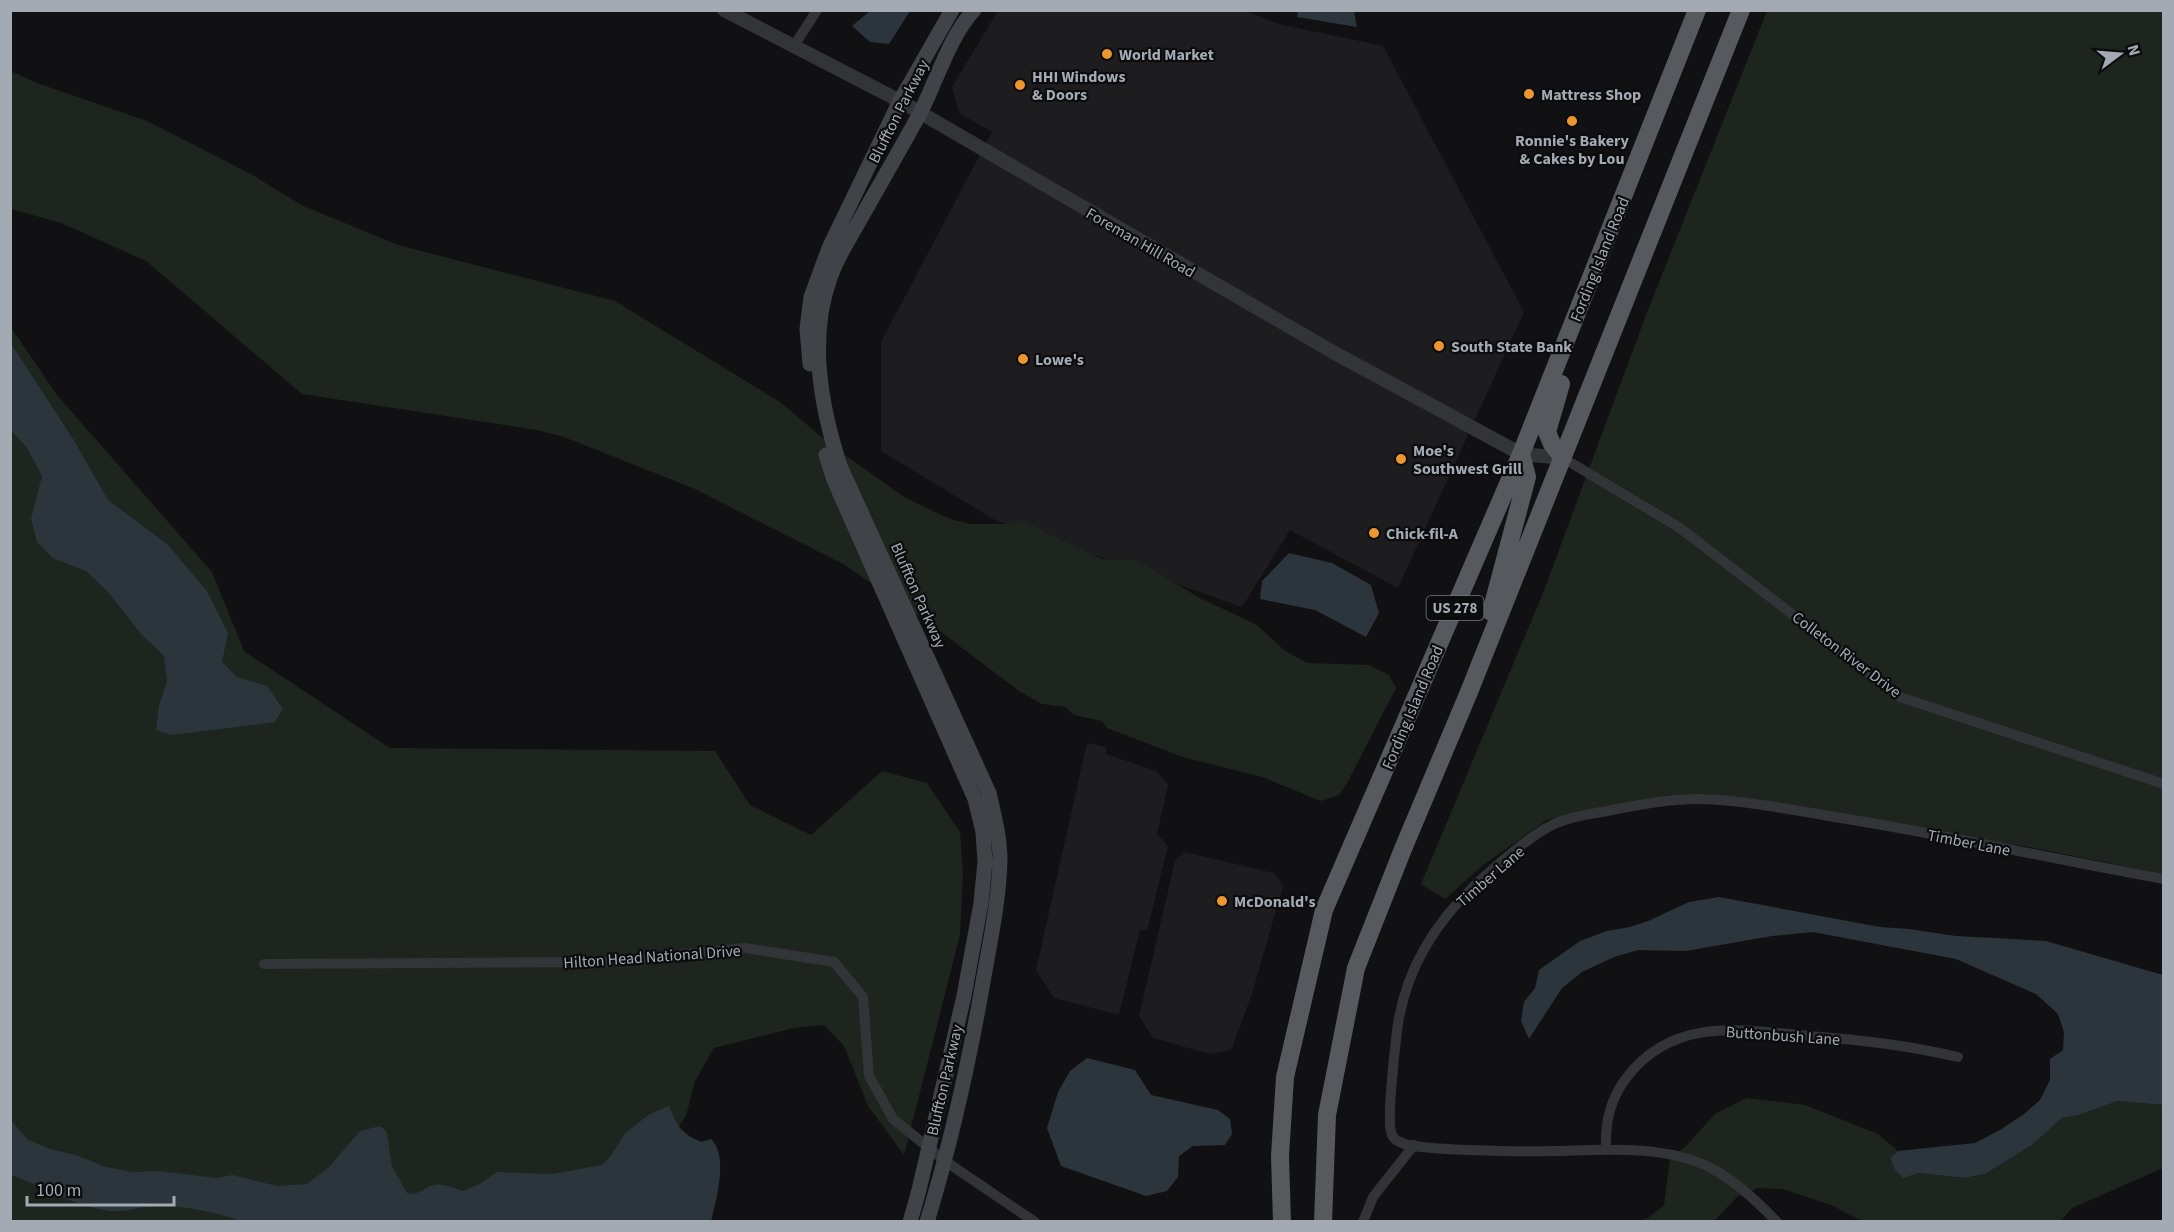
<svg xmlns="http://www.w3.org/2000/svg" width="2174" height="1232" font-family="'Source Sans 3',sans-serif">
	<rect width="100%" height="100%" fill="#111113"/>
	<path fill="#1d1d20" d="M998,11h247l34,13 104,22 141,266 -126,276 -108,-58 -48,77 -247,-87 -114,-69v-109l111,-210 -33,-19 -7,-26z
		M1087,743l19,4v7l50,17 12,14 -11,49 11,12 -21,85 -7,-2 -21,86 -65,-17 -18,-28z
		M1184,852l90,21 9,13 -31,108 -21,56 -22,4 -56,-16 -14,-22 36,-155z"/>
	<path fill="#1e251e" d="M1767,11h396v863l-134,-27 -330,-53 -62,6 -90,20 -64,45 -38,34 -24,-15 122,-291 103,-278z
		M10,71l30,13 107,37 104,53 50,31 97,40 217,56 165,101 56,47 70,49 44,21 21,5h35l12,-4 9,2 21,12 54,25 36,2 60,36 59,28 27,25 23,13 62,2 20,10 7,13 -50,97 -7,10 -18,6 -59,-24 -79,-20 -76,-29 -5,-7 -28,-6 -9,-8 -23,-3 -23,-13 -91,-69 -85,-58 -148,-75 -131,-52 -27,-7 -235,-36 -156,-133 -85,-38 -50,-14z
		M10,326l47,69 155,177 32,79 146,97 325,3 35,54 61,30 71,-64 45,12 33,49 3,42 -3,61 -56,220 -36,-49 -24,-60 -20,-21 -30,3 -80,20 -19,33 -9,35 -28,40 -261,50 -337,-40 -49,-33z
		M1747,1098l58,7 73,29 20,17 -8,7 14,20 14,-5 46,5 21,-4 47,-29 30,-27 17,-3 38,-14 46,4v63l-91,40 -11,13h-199l-31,-16 -48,-16 -25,-1 -21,9 -23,24 -75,1 9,-4 16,-13 6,-46 17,-14 28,-31z
		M10,1139l50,35 341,47h-390z"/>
	<path fill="#2b353b" d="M870,11v-1l40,1 -21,33 -19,-2 -18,-16z
		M1298,11h56l3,16 -60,-10z
		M10,342l63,97 35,61 59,44 40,47 21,42 -6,29 15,15 30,9 16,23 -8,13 -103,13 -16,-5 3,-24 8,-25 -3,-25 -24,-23 -31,-40 -23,-22 -33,-13 -16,-16 -6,-23 11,-43 -15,-28 -16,-18z
		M1289,553l43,10 39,22 8,28 -13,24 -51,-27 -55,-11 2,-18z
		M1719,897l161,30 29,2 47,7 90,5 117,34v130l-46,-4 -38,14 -17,3 -30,27 -47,29 -21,4 -45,-5 -16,5 -8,-8 -5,-12 8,-7 77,-8 25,-13 24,-16 16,-14 10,-20v-21l13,-9 1,-18 -6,-18 -22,-20 -80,-35 -143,-27 -41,4 -86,15 -48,-1 -24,7 -32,15 -20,16 -33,51 -8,-18 3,-19 11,-14 4,-18 41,-29 27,-10 23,-4 18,-6 41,-19z
		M1087,1058l48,12 16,25 67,15 12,9 2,15 -7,11 -32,1 -14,10 -1,21 -11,14 -21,5 -85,-30 -14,-38 11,-36 12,-21z
		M669,1106c8,20 12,27 32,36l10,-3c18,17 5,61 0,82h-471c-22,-9 -64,-17 -87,-15 -14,1 -28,6 -42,5 -37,-4 -66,-24 -100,-36v-55l16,19 23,10 26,6 30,12 27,5 26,-1 57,7 16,-3 45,11 30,-2 22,-17 31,-36 20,-5 5,4 2,4 5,32 15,27c12,3 16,-5 27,-8 10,-2 20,4 29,6l17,-7 17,-12 55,2 50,-9 8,-8 15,-24 25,-19z"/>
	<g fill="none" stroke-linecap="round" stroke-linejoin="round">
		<path stroke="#323437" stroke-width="10" d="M794,46l23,-36
			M1563,458l117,70 220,169 264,87
			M264,964l344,-2 137,-14 89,14 29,35 6,79 24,43 52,42 90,61
			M1606,1150c-1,-28 4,-51 21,-73 47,-61 115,-47 182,-41 52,4 97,9 149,21
			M1363,1222l10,-25 41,-52
			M1777,1222c-19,-20 -41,-41 -66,-54 -48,-24 -107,-18 -159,-17 -28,1 -56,0 -85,-1 -15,-1 -57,-1 -69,-9 -7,-3 -8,-12 -8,-18 -1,-27 4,-65 7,-92 7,-57 36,-106 78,-146 21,-19 58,-53 84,-63 15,-6 33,-8 48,-11 30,-6 61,-12 91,-12 51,1 110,14 161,22 102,17 203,40 305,58"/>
		<path stroke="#323437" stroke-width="14" d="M724,10l176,91 433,251 188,102 42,4"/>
		<path stroke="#404347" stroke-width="15" d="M810,364l-3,-35 4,-32 18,-49 71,-147 52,-91
			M826,455l8,25 141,319 8,33 2,30 -4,41 -17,93 -45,194 -9,32
			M927,1222c24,-79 42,-160 56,-240 7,-40 16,-81 17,-122 0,-23 -6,-45 -11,-67l-149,-327c-19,-59 -32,-127 -10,-188 7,-21 20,-40 31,-60 19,-34 39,-68 58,-103 17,-32 30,-78 55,-105"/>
		<path stroke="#565a5f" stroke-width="18" d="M1561,384l-14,48 5,12 11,14
			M1491,612l36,-135 -6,-23
			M1282,1222l-2,-66 5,-79 39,-167 197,-456 176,-444
			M1323,1222l4,-107 29,-147 47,-119 66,-157 272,-682"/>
	</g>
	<g fill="#ec9630" stroke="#0c0c0e" stroke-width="2">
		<circle cx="1107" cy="54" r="6"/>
		<circle cx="1020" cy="85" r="6"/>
		<circle cx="1529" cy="94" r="6"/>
		<circle cx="1572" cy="121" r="6"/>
		<circle cx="1439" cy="346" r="6"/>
		<circle cx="1023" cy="359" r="6"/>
		<circle cx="1401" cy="459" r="6"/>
		<circle cx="1374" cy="533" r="6"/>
		<circle cx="1222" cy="901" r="6"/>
	</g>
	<g text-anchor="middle" stroke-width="4.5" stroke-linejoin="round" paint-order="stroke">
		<rect fill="#0c0c0e" stroke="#767b82" stroke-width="1.5" x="1426.5" y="596" width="57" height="24" rx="4.5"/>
		<g font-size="15" font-weight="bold" fill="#a3aab3">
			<text x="1455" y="613">US 278</text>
		</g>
		<g font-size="16" font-weight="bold" fill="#a3aab3" stroke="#0c0c0e" text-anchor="start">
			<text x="1119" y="60">World Market</text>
			<text x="1032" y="82">HHI Windows<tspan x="1032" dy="18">&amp; Doors</tspan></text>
			<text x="1541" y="100">Mattress Shop</text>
			<text x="1572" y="146" text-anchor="middle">Ronnie's Bakery<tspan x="1572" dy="18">&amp; Cakes by Lou</tspan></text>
			<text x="1451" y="352">South State Bank</text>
			<text x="1035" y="365">Lowe's</text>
			<text x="1413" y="456">Moe's<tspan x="1413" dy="18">Southwest Grill</tspan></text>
			<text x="1386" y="539">Chick-fil-A</text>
			<text x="1234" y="907">McDonald's</text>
		</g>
		<g font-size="16" fill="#a3aab3" stroke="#0c0c0e">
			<text transform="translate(898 111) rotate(-63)" y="6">Bluffton Parkway</text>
			<text transform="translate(1141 242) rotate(30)" y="6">Foreman Hill Road</text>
			<text transform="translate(1599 259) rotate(-68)" y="6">Fording Island Road</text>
			<text transform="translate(919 595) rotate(66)" y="6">Bluffton Parkway</text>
			<text transform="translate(1847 654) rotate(37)" y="6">Colleton River Drive</text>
			<text transform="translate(1412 707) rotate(-67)" y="6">Fording Island Road</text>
			<text transform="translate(1969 842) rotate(11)" y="6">Timber Lane</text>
			<text transform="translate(1490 876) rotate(-41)" y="6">Timber Lane</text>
			<text transform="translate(652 956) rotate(-4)" y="6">Hilton Head National Drive</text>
			<text transform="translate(1783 1035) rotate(4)" y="6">Buttonbush Lane</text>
			<text transform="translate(944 1080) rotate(-77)" y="6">Bluffton Parkway</text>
		</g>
	</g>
	<rect width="2174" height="1232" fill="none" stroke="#a3aab3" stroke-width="24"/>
	<g transform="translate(2120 54) rotate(74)" stroke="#0c0c0e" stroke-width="4.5" paint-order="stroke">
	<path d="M0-4.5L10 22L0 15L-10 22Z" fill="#a3aab3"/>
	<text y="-9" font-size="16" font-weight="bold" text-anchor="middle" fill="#a3aab3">N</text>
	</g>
	<path d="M27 1196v9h147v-9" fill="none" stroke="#a3aab3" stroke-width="3"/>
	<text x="36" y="1196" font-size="18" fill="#a3aab3" stroke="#0c0c0e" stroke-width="4.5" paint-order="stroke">100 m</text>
</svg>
